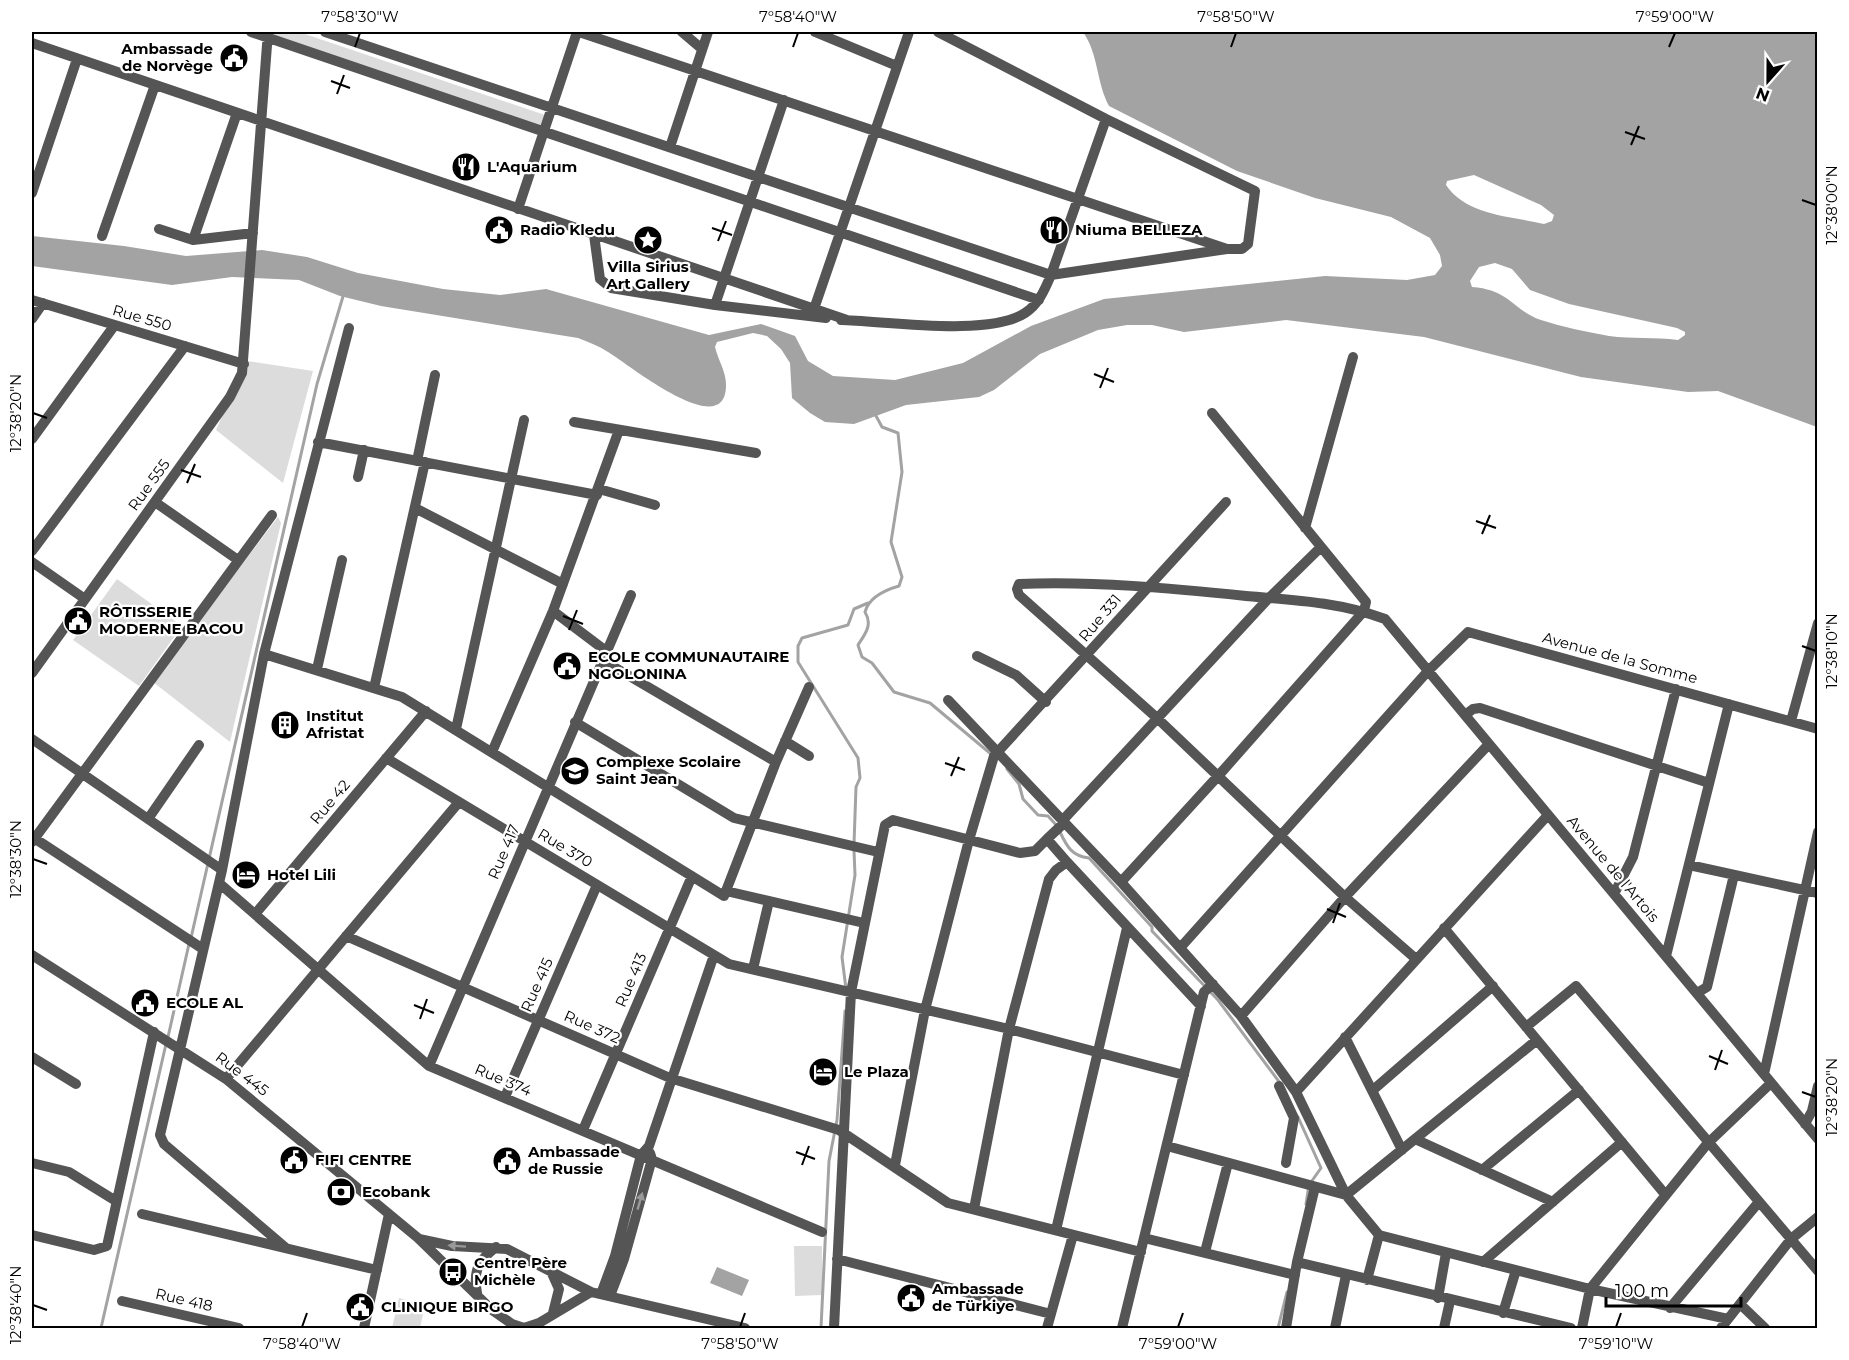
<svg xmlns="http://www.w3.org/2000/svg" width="1849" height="1360" font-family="Montserrat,sans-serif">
	<rect width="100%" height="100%" fill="#fff"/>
	<path fill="#dcdcdc" d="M264,32h35l249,84 -3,12z
		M247,361l66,10 -30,112 -67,-53z
		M278,517l3,6 -51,219 -77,-60z
		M117,579l65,47 -43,60 -66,-46z
		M794,1246h28v49l-27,1z
		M399,1298l26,7 -5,23h-28z"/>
	<path fill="#a3a3a3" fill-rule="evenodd" d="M1083,32h734v395l-99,-36 -30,1 -107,-15 -157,-40 -138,-17 -102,12 -32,-7h-25l-29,5 -58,24 -46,36 -15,7 -73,8 -52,19 -29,-2 -15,-9 -18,-15 -2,-35 -9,-14 -14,-13 -14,-3 -36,9 -2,5c3,13 12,26 11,40 -2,56 -102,-26 -118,-35 -9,-6 -20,-10 -30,-14l-197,-32 -41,-10 -41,-16 -67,-3 -60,8 -140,-19v-30l92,10 62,10 76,-6 45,7 51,16 85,16 57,6 46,-6 163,46 52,-11 34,12 13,25 25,15 62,4 68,-17 68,-37 73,-27 221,-23 82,4 28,-5 7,-9 -2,-11 -10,-17 -39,-21 -76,-19 -78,-27 -128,-65c-13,-24 -10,-51 -26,-74zM1474,175l67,30 13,10 -2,6 -8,3c-33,-8 -77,-8 -98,-39l1,-4zM1495,263l17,6 18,21 39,14 108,24 8,4v3l-7,5c-23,-3 -46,-1 -69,-4 -22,-4 -46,-9 -68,-16 -29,-10 -30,-30 -69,-33l-2,-6 9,-14z
		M717,1267l32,13 -7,16 -32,-13z"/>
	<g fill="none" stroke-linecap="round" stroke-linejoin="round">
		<path stroke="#a3a3a3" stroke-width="3" d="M875,414l7,13 16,6 4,39 -11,70 11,35 -3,9c-14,4 -30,11 -34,26 8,13 0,22 -7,33l4,12 10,6 22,29 36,11 61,51
			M1007,769l12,15 4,15 15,16 10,1 9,10
			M1060,832c7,15 12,24 29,26l63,69v4l66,69 62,83
			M854,844l2,-57 4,-9 -2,-20 -60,-96v-16l4,-8 46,-13 6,-16 14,-6
			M191,938l126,-554 27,-91
			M846,989l-4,-32 13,-82 -1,-24
			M168,1037l21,-93
			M1298,1117l23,51 -12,17 -3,19
			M101,1328l65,-284
			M821,1328l8,-167 8,-41 8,-109
			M1278,1328l9,-36"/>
		<path stroke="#555" stroke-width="10" d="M251,32l788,268
			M325,32l726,243 176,-26 -648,-217
			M682,32l20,17
			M815,32l82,34
			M938,32l168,87 149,72 -7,53 -6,5h-15
			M32,43l815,277
			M670,147l38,-115
			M32,193l45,-134
			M518,209l59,-177
			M159,229l34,11 60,-7
			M594,235l6,44 11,9 104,17 111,13
			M102,236l53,-151
			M193,240l44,-127
			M32,300l212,64
			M715,305l69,-205
			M814,309l95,-277
			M32,319l11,-16
			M841,320c45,1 148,17 184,-7 14,-9 20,-24 26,-38l55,-156
			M574,422l182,31
			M32,439l82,-113
			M318,442l279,53
			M417,461l18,-86
			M358,477l6,-27
			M599,489l56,16
			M155,502l83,58
			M415,508l148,76
			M1305,528l48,-171
			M32,551l153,-205
			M32,562l53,37
			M553,611l53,40
			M264,654l138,43 322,199 52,-134 33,-75
			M977,656l39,19 30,27
			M602,660l174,102
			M317,669l25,-109
			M32,673l198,-276 12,-24 26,-341
			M374,688l51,-226
			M948,700l173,182 120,134 104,-119 144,-153
			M1465,715l8,-6 7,-1 229,75
			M1791,721l27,-98
			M575,722l159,96 144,34
			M456,729l68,-309
			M32,739l190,131
			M785,741l24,15
			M492,752l61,-141 66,-181
			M386,758l343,206 280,65 175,46
			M148,819l51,-74
			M1062,821l207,-223 52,-51
			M34,838l169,111
			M1047,839l17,-16
			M32,842l240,-327
			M1689,865l129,28
			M1121,882l98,-107 145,-164 2,-9 -154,-189
			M219,883l210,183 393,166
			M726,891l138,32
			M1614,894l19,-37 43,-168
			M256,913l170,-202
			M1444,928l220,265
			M346,936l324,142 169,52 109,73 193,49
			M1180,948l248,-277 40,-39 350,97
			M32,955l194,124 192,159 74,72 20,14 12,4 15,-5 52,-31
			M1666,956l63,-252
			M1416,959l-71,-62 -188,-179 -138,-123 -2,-6 2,-5c76,-3 151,4 227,12 48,4 94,6 139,23l433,520
			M753,969l16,-68
			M1697,993l10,-6 27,-112
			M1241,1016l55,76 50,103 33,40 211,54 138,30
			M1526,1027l50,-41 242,285
			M1345,1037l57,113
			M32,1057l44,27
			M429,1066l202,-471
			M1764,1074l54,-242
			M226,1079l233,-277
			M1279,1086l15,32 -8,45
			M1373,1090l120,-104
			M1296,1092l252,-277
			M505,1097l92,-212
			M1805,1124l7,-13 6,-25
			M583,1130l109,-254
			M1415,1139l138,63
			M1167,1146l179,49 191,-155
			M32,1163l37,9 47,29
			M895,1165l30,-155 44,-170 25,-84 232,-254
			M1482,1170l97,-80
			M974,1209l35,-180 40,-150 7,-9 11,-8 134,144
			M142,1214l235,56
			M1056,1230l71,-302
			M32,1235l62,15 13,-4 47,-214
			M1144,1238l151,37
			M419,1239l33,7 55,3 84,43 154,36
			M286,1248l-122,-104 -4,-9 62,-265 42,-216 85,-326
			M1205,1252l23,-89
			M837,1259l214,55
			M1297,1262l274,66
			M1483,1262l139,-120
			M550,1269l9,20 -6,24
			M1367,1280l12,-45
			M477,1293c-4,-23 1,-32 19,-46
			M601,1294l14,-38 26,-101 8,-9 65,-191
			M610,1296l14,-37 28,-100 -2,-6
			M1438,1298l8,-45
			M122,1301l117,27
			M1740,1304l25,24
			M1670,1308l88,-105
			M1503,1313l13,-43
			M364,1328l25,-114
			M834,1328l17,-336 34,-167 8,-5 127,33 15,-2 12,-12 20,23
			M1047,1328l26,-93
			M1122,1328l82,-336 9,-8
			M1286,1328l11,-66 18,-75
			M1335,1328l11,-53
			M1444,1328l6,-27
			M1582,1328l8,-39 117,-145 64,-61
			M1721,1328l70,-89 27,-22"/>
	</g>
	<defs><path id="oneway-solid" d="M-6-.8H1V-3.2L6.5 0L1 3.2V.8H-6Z" transform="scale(1.5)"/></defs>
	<g fill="#999">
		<use href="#oneway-solid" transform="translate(640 1201) rotate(-74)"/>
		<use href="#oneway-solid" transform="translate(457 1246) rotate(-176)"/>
	</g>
	<path fill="none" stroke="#000" stroke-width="2" d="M355,47l5,-14M793,47l5,-14M1231,47l5,-14M1669,47l6,-14M331,81l19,7M337,94l7,-19M1625,132l20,7M1631,145l8,-19M1802,200l14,5M712,228l20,7M718,241l8,-20M1094,374l20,8M1100,388l8,-20M33,413l14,5M181,470l20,7M187,483l8,-19M1476,521l20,7M1482,534l8,-19M563,616l20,8M569,630l8,-20M1802,646l14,5M945,763l20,7M951,776l8,-19M33,859l14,5M1327,909l19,8M1333,923l7,-20M414,1005l20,8M420,1019l7,-20M1709,1056l19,8M1715,1070l7,-20M1802,1092l14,5M796,1152l19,7M802,1165l7,-19M33,1305l14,5M302,1327l5,-14M740,1327l5,-14M1178,1327l5,-14M1616,1327l5,-14"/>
	<defs>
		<g id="civic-disc" transform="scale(1.5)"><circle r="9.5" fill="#000" stroke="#fff"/><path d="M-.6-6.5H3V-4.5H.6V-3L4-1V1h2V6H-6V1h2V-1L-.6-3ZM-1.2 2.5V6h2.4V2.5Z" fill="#fff"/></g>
		<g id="restaurant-disc" transform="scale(1.5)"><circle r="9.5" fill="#000" stroke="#fff"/><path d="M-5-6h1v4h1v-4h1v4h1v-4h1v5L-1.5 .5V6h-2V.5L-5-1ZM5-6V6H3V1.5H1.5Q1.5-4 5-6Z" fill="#fff"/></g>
		<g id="sight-disc" transform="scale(1.5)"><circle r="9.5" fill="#000" stroke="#fff"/><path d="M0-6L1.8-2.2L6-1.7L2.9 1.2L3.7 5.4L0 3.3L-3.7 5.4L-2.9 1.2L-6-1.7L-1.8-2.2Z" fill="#fff"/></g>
		<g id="building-disc" transform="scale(1.5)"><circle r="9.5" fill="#000" stroke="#fff"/><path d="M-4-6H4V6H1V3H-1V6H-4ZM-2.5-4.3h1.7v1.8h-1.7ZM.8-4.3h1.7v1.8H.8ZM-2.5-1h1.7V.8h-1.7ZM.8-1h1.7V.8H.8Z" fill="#fff"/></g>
		<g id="school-disc" transform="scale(1.5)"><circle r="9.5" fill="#000" stroke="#fff"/><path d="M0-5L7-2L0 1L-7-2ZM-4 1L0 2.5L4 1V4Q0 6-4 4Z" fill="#fff"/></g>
		<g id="hotel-disc" transform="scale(1.5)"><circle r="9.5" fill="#000" stroke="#fff"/><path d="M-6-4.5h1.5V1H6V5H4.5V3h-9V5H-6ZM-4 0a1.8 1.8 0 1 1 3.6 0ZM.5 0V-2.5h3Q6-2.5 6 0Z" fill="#fff"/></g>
		<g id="bank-disc" transform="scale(1.5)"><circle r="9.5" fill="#000" stroke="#fff"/><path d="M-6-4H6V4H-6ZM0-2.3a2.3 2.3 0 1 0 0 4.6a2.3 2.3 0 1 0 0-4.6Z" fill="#fff"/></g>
		<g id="bus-disc" transform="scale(1.5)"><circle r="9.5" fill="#000" stroke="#fff"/><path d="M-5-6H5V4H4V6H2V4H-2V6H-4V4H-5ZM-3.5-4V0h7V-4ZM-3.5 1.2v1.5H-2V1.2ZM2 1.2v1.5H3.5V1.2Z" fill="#fff"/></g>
	</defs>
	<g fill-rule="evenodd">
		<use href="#civic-disc" x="234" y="58"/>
		<use href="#restaurant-disc" x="466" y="167"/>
		<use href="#civic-disc" x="499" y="230"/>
		<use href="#restaurant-disc" x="1054" y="230"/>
		<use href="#sight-disc" x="648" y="240"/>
		<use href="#civic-disc" x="78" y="621"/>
		<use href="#civic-disc" x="567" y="666"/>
		<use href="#building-disc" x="285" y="725"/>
		<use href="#school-disc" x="575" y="771"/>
		<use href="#hotel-disc" x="246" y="875"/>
		<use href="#civic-disc" x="145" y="1003"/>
		<use href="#hotel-disc" x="823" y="1072"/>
		<use href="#civic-disc" x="294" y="1160"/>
		<use href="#civic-disc" x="507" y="1161"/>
		<use href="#bank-disc" x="341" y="1192"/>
		<use href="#bus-disc" x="453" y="1272"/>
		<use href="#civic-disc" x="911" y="1298"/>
		<use href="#civic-disc" x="360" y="1307"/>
	</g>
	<g text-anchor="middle" stroke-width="4.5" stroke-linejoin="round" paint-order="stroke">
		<g font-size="15" font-weight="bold" fill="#000" stroke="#fff" text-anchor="start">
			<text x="213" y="54" text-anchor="end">Ambassade<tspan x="213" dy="17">de Norvège</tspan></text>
			<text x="487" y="172">L'Aquarium</text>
			<text x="520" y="235">Radio Kledu</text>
			<text x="1075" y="235">Niuma BELLEZA</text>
			<text x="648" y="272" text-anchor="middle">Villa Sirius<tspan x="648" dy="17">Art Gallery</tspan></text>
			<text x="99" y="617">RÔTISSERIE<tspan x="99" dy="17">MODERNE BACOU</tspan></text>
			<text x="588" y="662">ECOLE COMMUNAUTAIRE<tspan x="588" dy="17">NGOLONINA</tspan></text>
			<text x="306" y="721">Institut<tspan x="306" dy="17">Afristat</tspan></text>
			<text x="596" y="767">Complexe Scolaire<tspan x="596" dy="17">Saint Jean</tspan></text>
			<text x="267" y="880">Hotel Lili</text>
			<text x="166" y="1008">ECOLE AL</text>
			<text x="844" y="1077">Le Plaza</text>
			<text x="528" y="1157">Ambassade<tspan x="528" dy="17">de Russie</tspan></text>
			<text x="315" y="1165">FIFI CENTRE</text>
			<text x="362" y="1197">Ecobank</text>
			<text x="474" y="1268">Centre Père<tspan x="474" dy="17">Michèle</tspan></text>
			<text x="932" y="1294">Ambassade<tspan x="932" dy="17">de Türkiye</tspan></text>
			<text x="381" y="1312">CLINIQUE BIRGO</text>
		</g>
		<g font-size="15" fill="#000" stroke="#fff">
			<text transform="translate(142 318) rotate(16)" y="5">Rue 550</text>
			<text transform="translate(149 485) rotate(-54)" y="5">Rue 555</text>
			<text transform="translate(1100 618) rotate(-50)" y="5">Rue 331</text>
			<text transform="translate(1620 658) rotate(15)" y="5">Avenue de la Somme</text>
			<text transform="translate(330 802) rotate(-50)" y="5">Rue 42</text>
			<text transform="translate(565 848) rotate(31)" y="5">Rue 370</text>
			<text transform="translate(504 852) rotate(-67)" y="5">Rue 417</text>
			<text transform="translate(1613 869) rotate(50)" y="5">Avenue de l'Artois</text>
			<text transform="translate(631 980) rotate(-67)" y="5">Rue 413</text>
			<text transform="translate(537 985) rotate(-66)" y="5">Rue 415</text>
			<text transform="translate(592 1027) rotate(24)" y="5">Rue 372</text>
			<text transform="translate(242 1074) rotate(37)" y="5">Rue 445</text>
			<text transform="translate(503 1080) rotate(23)" y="5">Rue 374</text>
			<text transform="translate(184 1300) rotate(13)" y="5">Rue 418</text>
		</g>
	</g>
	<rect width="1849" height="1360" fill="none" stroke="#ffffff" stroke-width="66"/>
	<g transform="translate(1768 81) rotate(201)" stroke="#ffffff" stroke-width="4.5" paint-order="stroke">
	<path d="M0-4.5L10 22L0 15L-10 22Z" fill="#000000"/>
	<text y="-9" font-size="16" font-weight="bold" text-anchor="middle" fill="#000000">N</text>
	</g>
	<path d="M1606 1297v9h135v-9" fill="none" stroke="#000000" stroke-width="3"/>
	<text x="1615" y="1297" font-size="18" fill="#000000" stroke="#ffffff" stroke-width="4.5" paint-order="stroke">100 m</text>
	<rect x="33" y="33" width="1783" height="1294" fill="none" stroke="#000" stroke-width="2"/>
	<g font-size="15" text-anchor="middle" fill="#000">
		<text x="360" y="22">7°58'30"W</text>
		<text x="798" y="22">7°58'40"W</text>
		<text x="1236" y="22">7°58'50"W</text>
		<text x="1675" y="22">7°59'00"W</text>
		<text transform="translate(1832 205) rotate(-90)" y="5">12°38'00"N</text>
		<text transform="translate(16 413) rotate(-90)" y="5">12°38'20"N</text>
		<text transform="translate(1832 651) rotate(-90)" y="5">12°38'10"N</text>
		<text transform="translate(16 859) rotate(-90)" y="5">12°38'30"N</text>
		<text transform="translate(1832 1097) rotate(-90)" y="5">12°38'20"N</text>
		<text transform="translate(16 1305) rotate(-90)" y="5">12°38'40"N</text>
		<text x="302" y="1349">7°58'40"W</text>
		<text x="740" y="1349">7°58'50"W</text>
		<text x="1178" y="1349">7°59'00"W</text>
		<text x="1616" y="1349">7°59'10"W</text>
	</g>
</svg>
